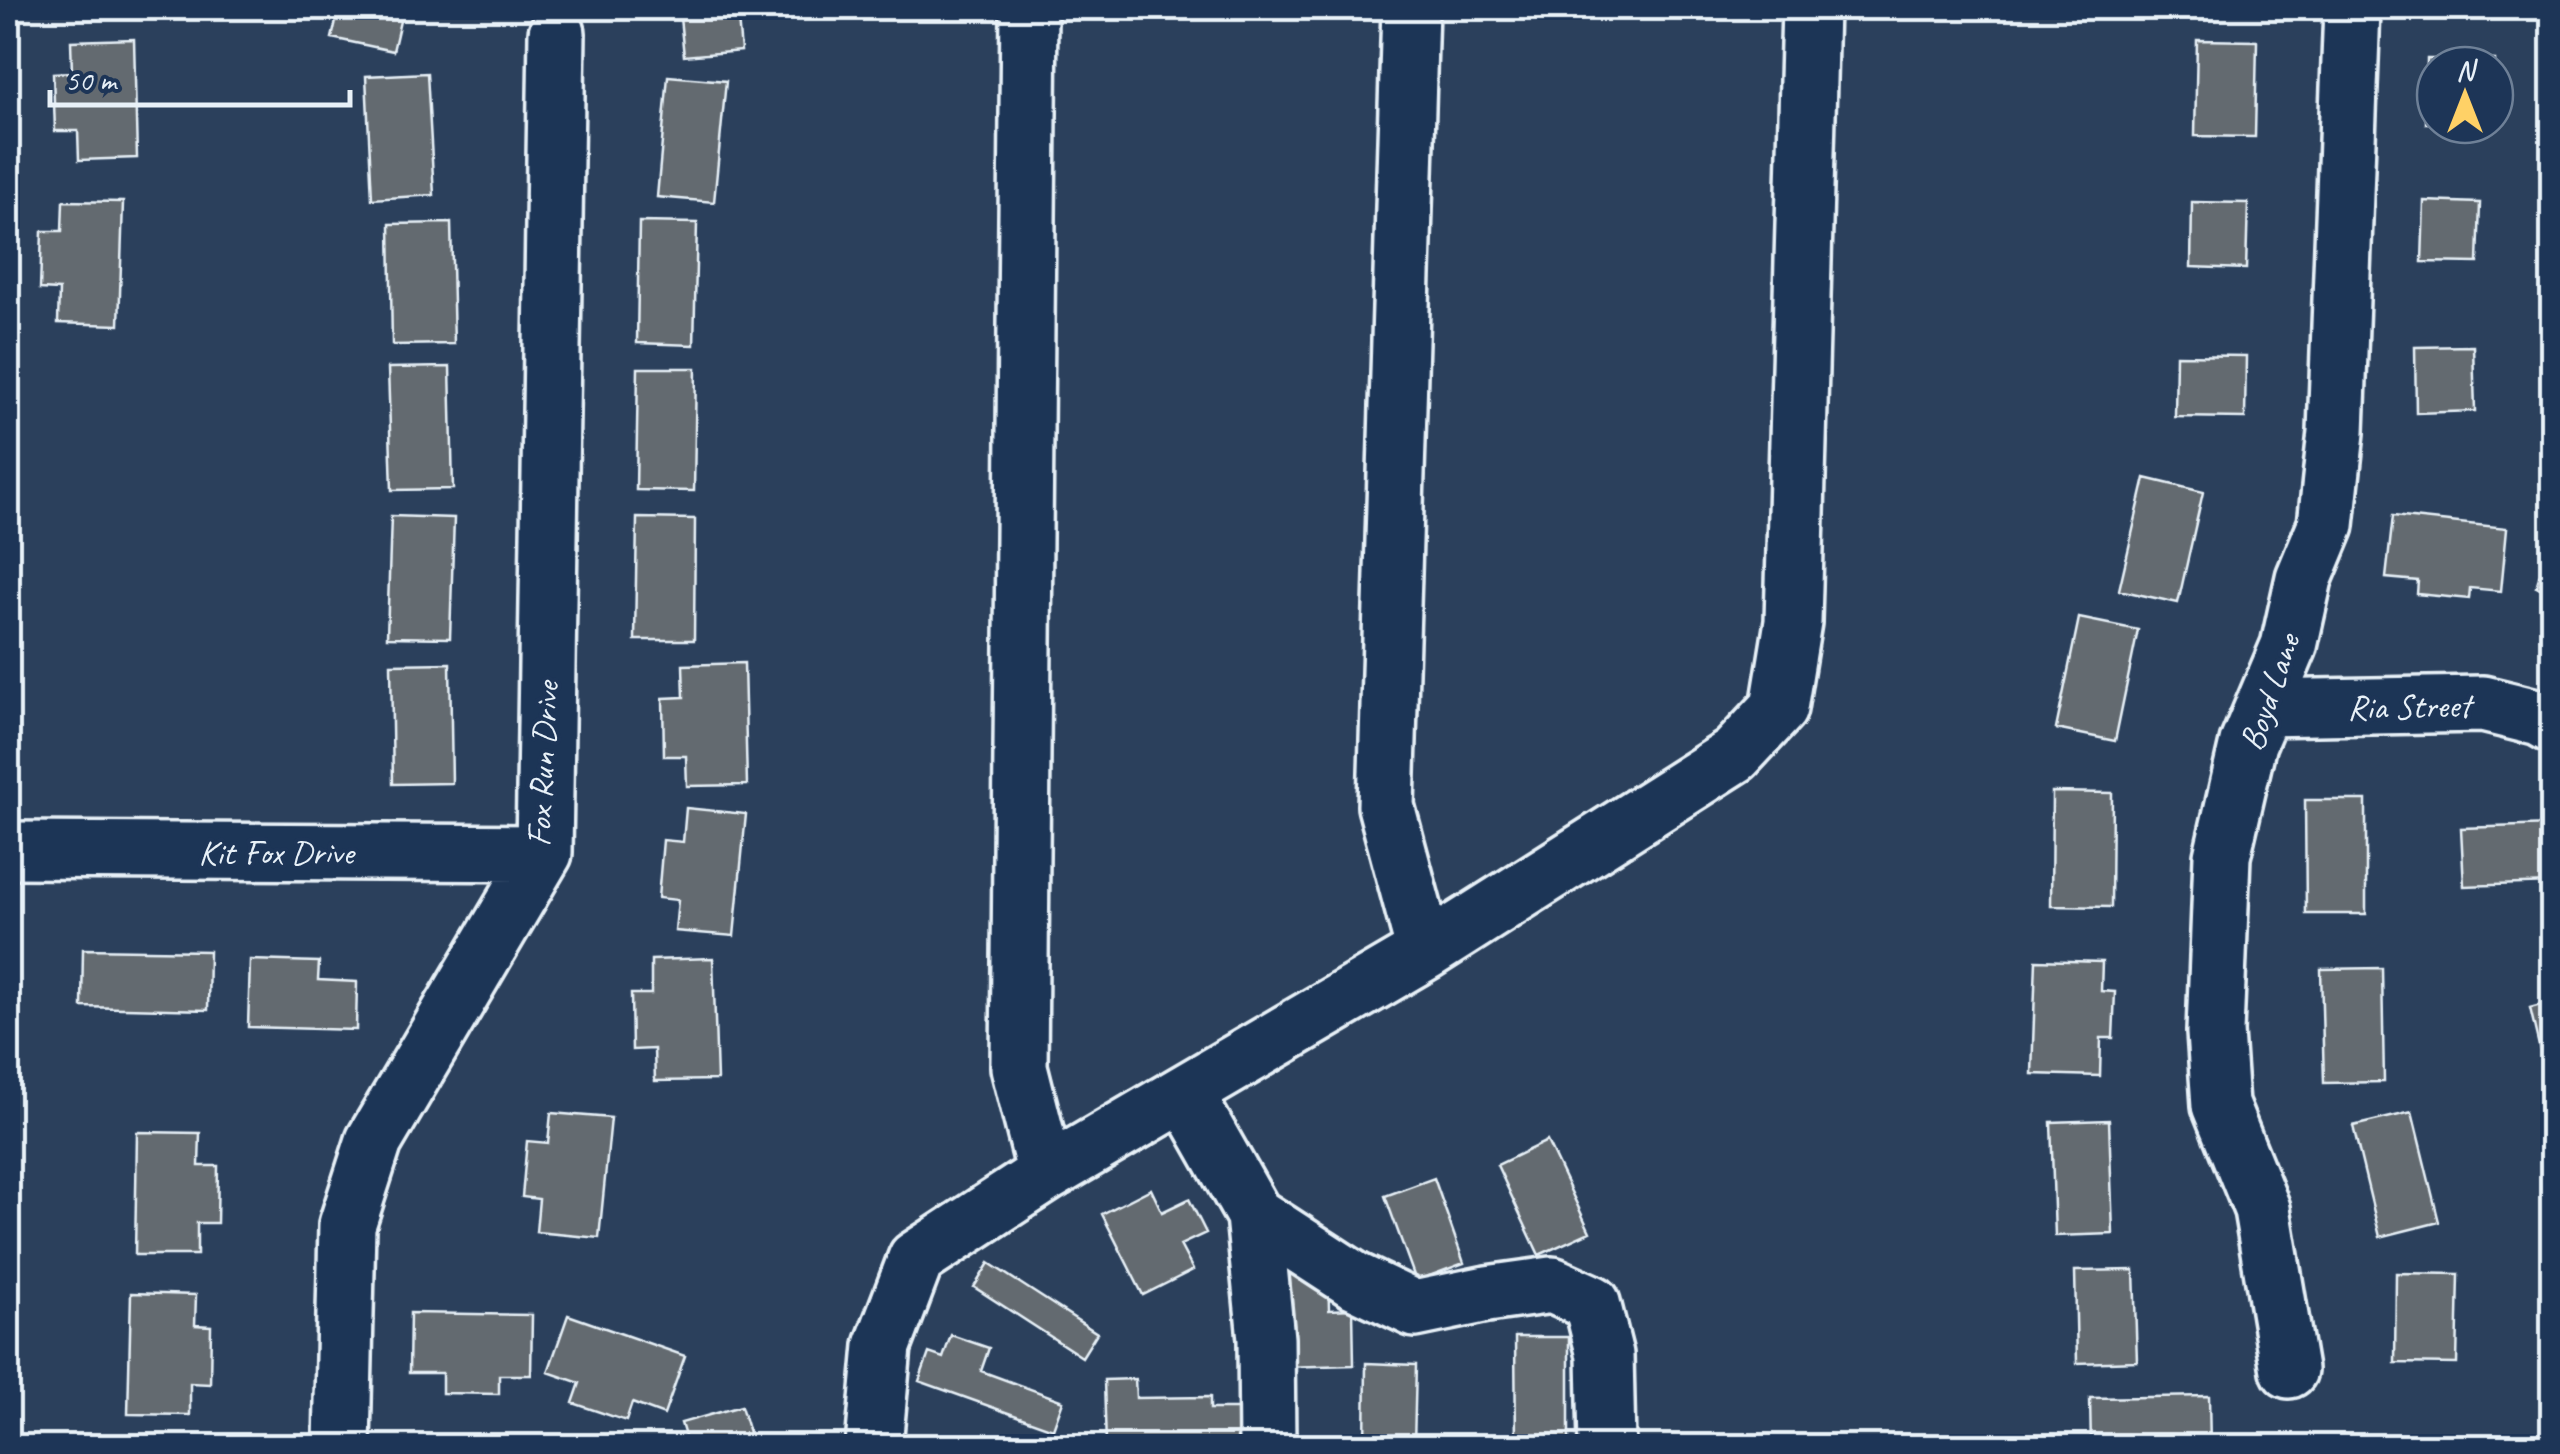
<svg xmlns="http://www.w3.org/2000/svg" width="2560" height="1454" font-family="Caveat,sans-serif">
	<rect width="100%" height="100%" fill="#2b405c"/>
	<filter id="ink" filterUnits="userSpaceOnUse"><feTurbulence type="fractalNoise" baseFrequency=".01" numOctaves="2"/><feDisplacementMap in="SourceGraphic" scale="20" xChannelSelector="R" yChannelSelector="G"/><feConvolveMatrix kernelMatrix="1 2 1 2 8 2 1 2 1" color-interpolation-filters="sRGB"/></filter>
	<g filter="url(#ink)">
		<path fill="#646b70" stroke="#e8f1f8" stroke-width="2.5" d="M339,8h64l-10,43 -61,-13z
			M679,8h58l4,43 -57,5z
			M134,39l3,119 -58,2 -1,-29h-23l-2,-58 19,-1 -1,-31z
			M2197,40l60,1 -2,96 -60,-1z
			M2427,59l68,1v5h-60v58h-9z
			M427,73l7,122 -62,4 -6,-123z
			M668,76l58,5 -12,121 -57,-5z
			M63,201l60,1 -4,123 -61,-2 1,-33 -19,-1 2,-58h20z
			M2424,201l56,2 -2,60 -56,-1z
			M2192,202l56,1 -2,66 -55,-2z
			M639,222l58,1 -3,122 -57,-2z
			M451,223l3,121 -62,1 -2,-121z
			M2473,346l2,65 -59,2 -1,-66z
			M2176,355l70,1 -1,62 -70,-1z
			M8,363h7l-3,121 -4,-1z
			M450,367l3,122 -61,1 -4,-122z
			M638,368h58l-2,123 -58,-1z
			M2145,478l58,14 -25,111 -59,-13z
			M391,516l63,2 -4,120 -63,-1z
			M2393,516l114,12 -6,63 -31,-3 -1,11 -52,-5 1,-13 -32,-3z
			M637,518l58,1 -1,121h-59z
			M2552,533v59l-16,-5z
			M2079,618l59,12 -23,111 -59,-12z
			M450,663l2,120 -59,1 -2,-120z
			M744,663l3,122 -60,1 -1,-30h-22l-1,-58 21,-1 -1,-32z
			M2052,792l60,1 -1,114 -60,-1z
			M2305,800h61v114h-60z
			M686,808l60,6 -12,122 -59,-5 3,-31 -20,-2 5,-58 20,2z
			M2552,825v58l-88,3 -3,-58z
			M83,949l126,2 -1,59 -126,-3z
			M713,958l4,122 -62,1 -1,-32 -22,1 -1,-56h20v-34z
			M250,960l69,2 -1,18 39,2 -1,48 -108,-3z
			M2036,960l66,2 -1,29 14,1 -2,46h-12l-1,38 -68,-2z
			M2382,968l2,114 -60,1 -3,-114z
			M2552,1002v99l-22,-93z
			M2412,1112l27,110 -59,15 -27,-111z
			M551,1113l60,5 -12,120 -63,-6 3,-33 -17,-2 5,-56 21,2z
			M2109,1120l4,114 -58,2 -4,-114z
			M137,1132l63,1 -1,33h19l-1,57h-20v32h-62z
			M1547,1141l43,91 -51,23 -42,-90z
			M1434,1178l30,85 -48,18 -31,-85z
			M1151,1189l11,23 27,-13 17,34 -26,12 13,25 -50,25 -41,-81z
			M989,1263l108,70 -15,24 -108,-70z
			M1280,1269h48l1,41 24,-1 1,56 -72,2z
			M2134,1270l3,91 -60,2 -2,-92z
			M2396,1273l63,1 -2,90 -62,-1z
			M131,1293l65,2 -1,30 16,1 -1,58 -20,-1v32l-62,-1z
			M410,1313l122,2 -1,60h-32v19l-57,-1v-20h-33z
			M568,1315l117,41 -21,59 -32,-12 -6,18 -53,-18 7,-20 -32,-11z
			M951,1335l38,13 -8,23 82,30 -10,28 -134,-48 10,-28 14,5z
			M1515,1337h54v109h-53z
			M1366,1363l50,2 -2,81h-49z
			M1135,1379l1,19 74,-1v12h35l1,31 -35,1v5h-105l-2,-66z
			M2209,1396l1,50h-119l-1,-48z
			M741,1406l12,40h-65l-7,-23z
			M904,1437l136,9h-136z"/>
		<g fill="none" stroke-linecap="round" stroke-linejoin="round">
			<g stroke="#e8f1f8" stroke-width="62">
				<path id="minor" d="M1029,8l-10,1059 27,107
					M1410,8l-24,798 39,146
					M2263,708l220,-4 57,14 12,7
					M8,850l536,3
					M1185,1093l69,122 12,124 1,107
					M1254,1215l100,65 61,29 72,-15 65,-9 40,18 13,52 2,91
					M2289,1370l-27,-161 -42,-104 -5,-73 7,-176 26,-113 41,-97 15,-68 22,-53 10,-93 16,-424
					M342,1446l5,-221 27,-84 170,-288 13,-820
					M874,1446l9,-100 33,-87 130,-85 379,-222 310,-197 44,-47 14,-86 17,-614"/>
			</g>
			<use href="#minor" stroke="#1d3557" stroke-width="55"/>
		</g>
	</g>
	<g text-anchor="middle" stroke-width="8" stroke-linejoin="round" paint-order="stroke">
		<g font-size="35" fill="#e8f1f8" stroke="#1d3557">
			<text transform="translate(2269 692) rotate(-71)" y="12">Boyd Lane</text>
			<text transform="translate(2409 706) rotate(-1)" y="12">Ria Street</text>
			<text transform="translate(542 764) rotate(-87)" y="12">Fox Run Drive</text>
			<text x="276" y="864">Kit Fox Drive</text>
		</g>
	</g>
	<rect width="2560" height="1454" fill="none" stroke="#1d3557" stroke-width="40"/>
	<rect x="20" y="20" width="2520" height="1414" fill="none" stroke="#e8f1f8" stroke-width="4" filter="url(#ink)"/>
	<g transform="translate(2465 95)"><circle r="48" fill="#1d3557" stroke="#6e8097" stroke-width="2.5"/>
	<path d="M0-8L18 38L0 25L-18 38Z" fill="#ffd166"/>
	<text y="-15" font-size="28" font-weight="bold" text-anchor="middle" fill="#e8f1f8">N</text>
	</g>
	<path d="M50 90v15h300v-15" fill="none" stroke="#e8f1f8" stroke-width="5"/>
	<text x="65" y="90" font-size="30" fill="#e8f1f8" stroke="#1d3557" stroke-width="8" paint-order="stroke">50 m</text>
</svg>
